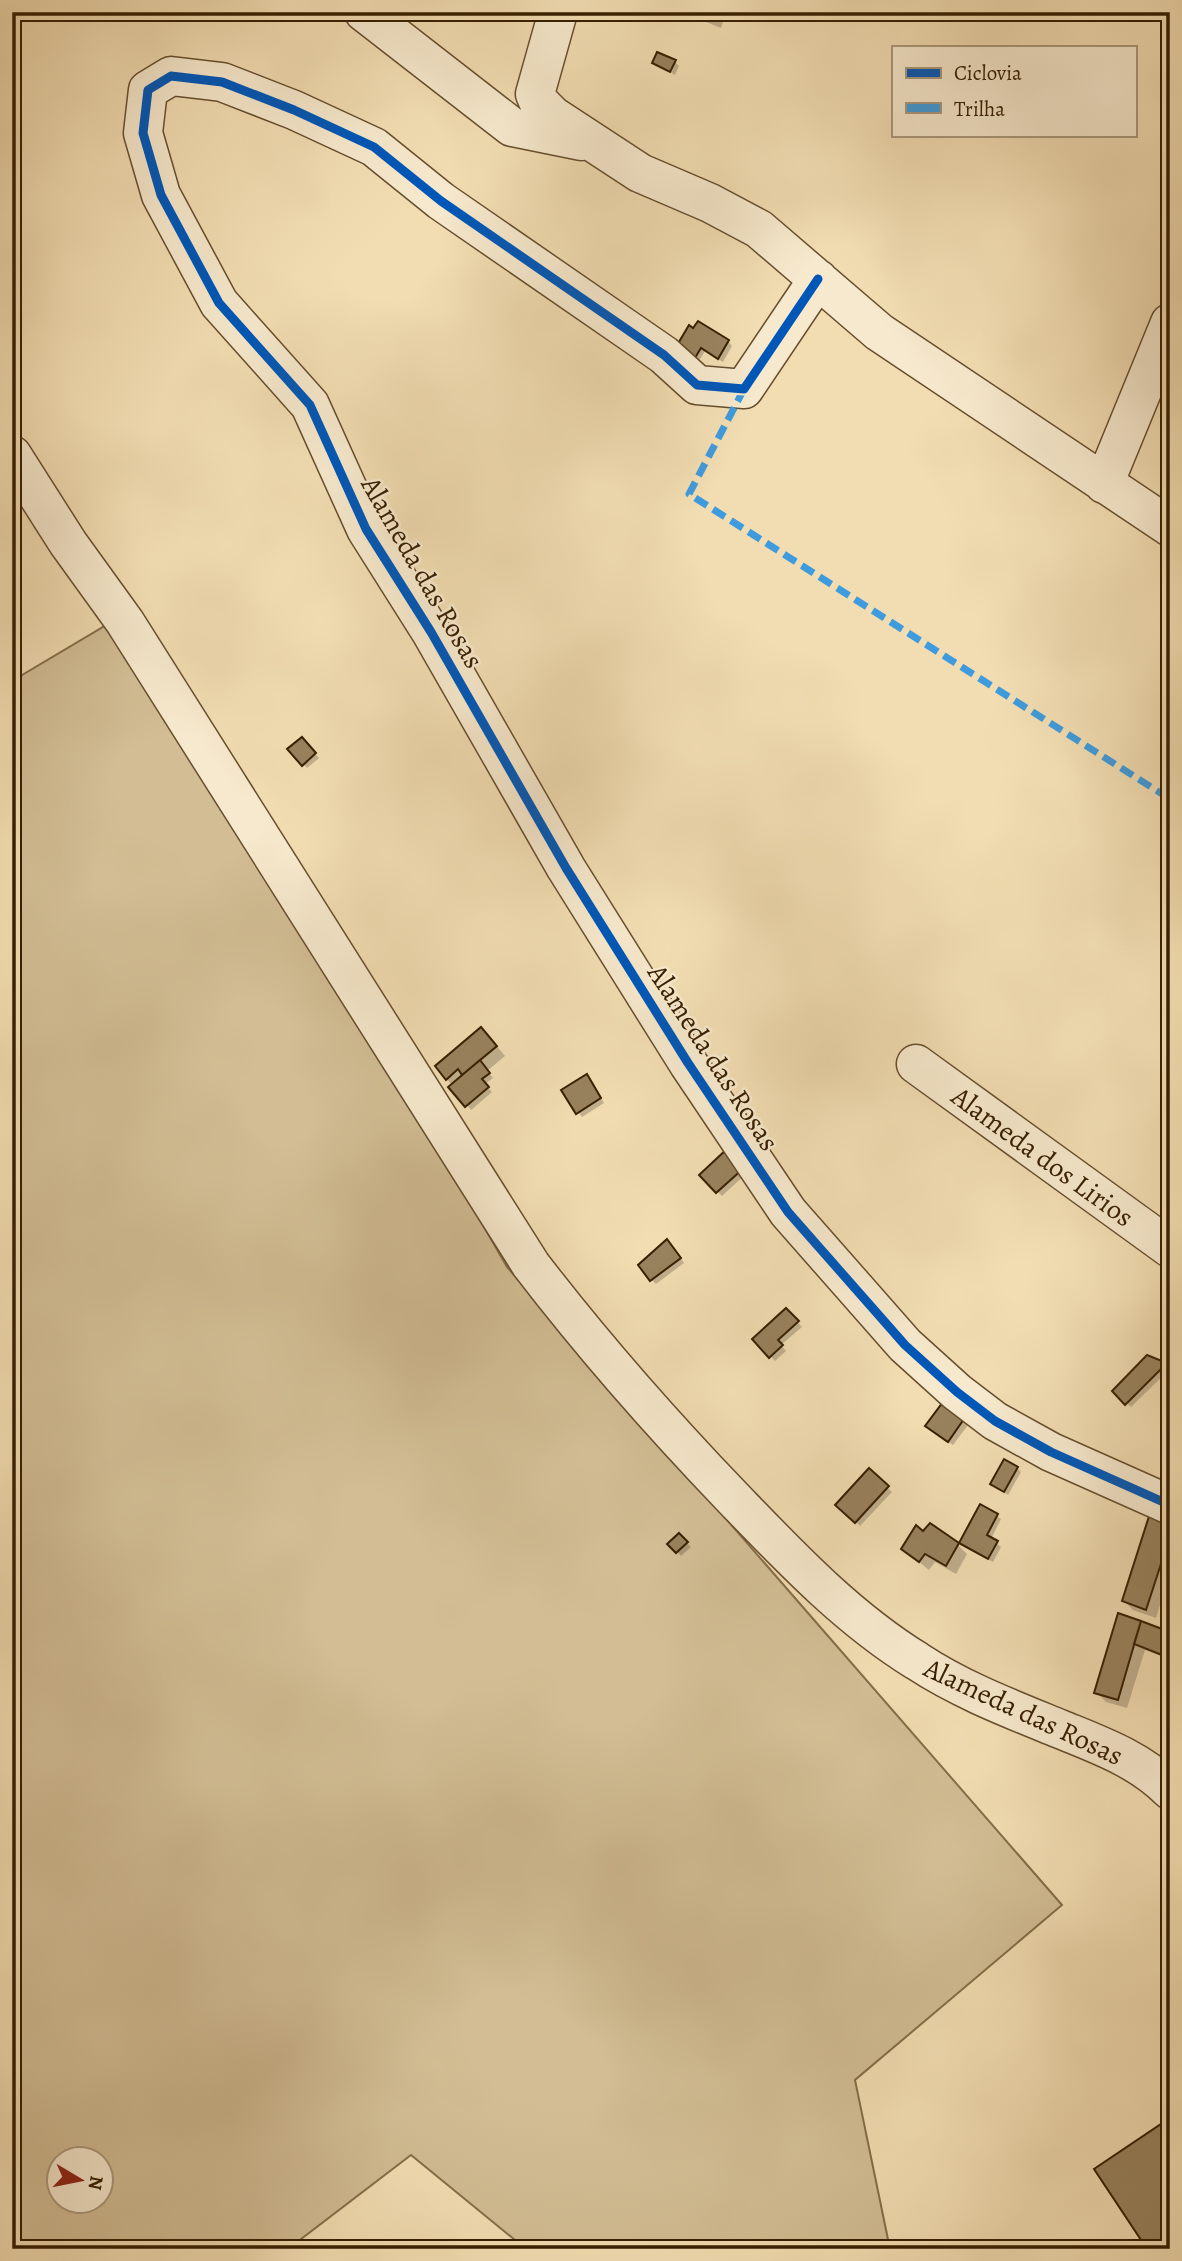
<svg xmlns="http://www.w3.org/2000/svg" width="1182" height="2261" font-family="Alegreya,serif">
	<rect width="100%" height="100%" fill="#f2ddb2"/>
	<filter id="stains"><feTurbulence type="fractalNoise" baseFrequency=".00286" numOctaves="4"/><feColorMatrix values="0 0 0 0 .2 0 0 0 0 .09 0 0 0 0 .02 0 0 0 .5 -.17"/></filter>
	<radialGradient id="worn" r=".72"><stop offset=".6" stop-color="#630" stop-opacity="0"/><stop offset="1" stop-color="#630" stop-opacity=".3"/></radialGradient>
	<path fill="#d2bd94" stroke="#846e4a" stroke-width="2" fill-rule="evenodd" d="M130,611l377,656 555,638 -207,175 35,169h-364l-115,-94 -123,94h-276v-1568zM60,2160h42v42h-42z"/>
	<path fill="#0003" d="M681,12h45l-5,16z
		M675,62l4,4 -4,9 -21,-12z
		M728,341l4,5 -9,16 -18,-11 -6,10 -17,-10z
		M301,739l18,19 -12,10 -17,-18z
		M490,1038l15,18 -18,15 6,7 -8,6 7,8 -21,18 -24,-31z
		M591,1081l13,22 -22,14 -19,-27z
		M748,1172l-26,24 -21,-21z
		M671,1245l13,18 -28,21 -5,-5z
		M786,1310l16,17 -21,18 5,6 -11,10 -21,-22z
		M1148,1357l22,12 -39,38 -17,-16z
		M963,1420l5,5 -15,20 -22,-15z
		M1017,1468l4,4 -13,23 -16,-11z
		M869,1471l23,21 -32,34 -22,-21z
		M980,1506l21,13 -10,20 10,8 -8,15 -33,-17z
		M1170,1518v55l-14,45 -23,-8 -9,-9z
		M924,1534l34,11 9,9 -11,20 -21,-12 -6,8 -26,-21z
		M679,1535l12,12 -10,9 -11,-12z
		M1119,1615l51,19v25l-25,-9 -18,58 -21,-6 -10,-10z"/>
	<path fill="#98825d" stroke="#371f01" stroke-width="2" d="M657,52l19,8 -6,12 -18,-9z
		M698,321l31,19 -11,19 -17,-11 -6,10 -19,-11 13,-22 4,3z
		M302,737l14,16 -14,13 -15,-17z
		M481,1027l16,19 -35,29 -4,-6 -12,11 -11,-14z
		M480,1060l10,13 -8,6 7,8 -24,20 -17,-20z
		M587,1074l14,24 -25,16 -15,-24z
		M728,1148l17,19 -29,26 -17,-18z
		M667,1239l14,19 -31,23 -12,-16z
		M786,1308l13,13 -21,19 5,5 -14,13 -17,-19z
		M1147,1355l20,8 -42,42 -13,-14z
		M943,1402l21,17 -16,23 -23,-16z
		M1004,1459l14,8 -14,25 -14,-8z
		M869,1468l20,18 -34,37 -20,-18z
		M980,1504l18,10 -11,21 11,6 -10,18 -29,-16z
		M1151,1510l19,6v20l-24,74 -24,-9z
		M930,1523l29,20 -13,23 -21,-12 -6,8 -18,-13 15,-24 7,6z
		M679,1533l9,9 -12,11 -9,-9z
		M1118,1613l23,8 -23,79 -24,-7z
		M1141,1621l29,11 -3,25 -33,-13z
		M1170,2118v130l-23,1 -53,-80z"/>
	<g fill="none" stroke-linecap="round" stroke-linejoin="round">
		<g stroke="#664e2d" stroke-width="41">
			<path id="minor" d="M364,12l148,115 69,14
				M558,12l-23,82 3,7 15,15 87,57 70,30 49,26 120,103 291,195
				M818,279l-74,110 -47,-4 -33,-30 -223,-154 -67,-54 -80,-37 -72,-28 -51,-6 -23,14 -5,43 18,62 58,108 91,102 56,124 65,103 135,236 122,195 100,149 117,133 52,47 38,29 56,31 119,53
				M12,455l56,88 57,79 406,643c63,82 129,157 201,232 57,59 114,120 185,164 44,29 94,48 143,68 39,16 79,30 110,61
				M1104,484l66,-161
				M916,1064l254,184"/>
		</g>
		<use href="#minor" stroke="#f7e9cd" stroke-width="38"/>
		<path stroke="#3e9bdd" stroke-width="7" stroke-dasharray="14 7" stroke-linecap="butt" d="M744,389l-55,105 481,305"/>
		<g stroke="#f7e9cd" stroke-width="13">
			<path id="cycleway" d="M818,279l-74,110 -47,-4 -33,-30 -223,-154 -67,-54 -80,-37 -72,-28 -51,-6 -23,14 -5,43 18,62 58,108 91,102 56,124 65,103 135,236 122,195 100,149 117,133 52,47 38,29 56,31 119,53"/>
		</g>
		<use href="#cycleway" stroke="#0057b8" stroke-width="9"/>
	</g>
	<g text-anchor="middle" stroke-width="5" stroke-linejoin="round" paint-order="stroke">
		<g font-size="28" fill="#371f01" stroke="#f7e9cd">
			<text transform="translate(423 572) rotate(60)" y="10">Alameda das Rosas</text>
			<text transform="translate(714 1057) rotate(57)" y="10">Alameda das Rosas</text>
			<text transform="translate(1043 1156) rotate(36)" y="10">Alameda dos Lirios</text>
			<text transform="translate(1024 1711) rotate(25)" y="10">Alameda das Rosas</text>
		</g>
	</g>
	<rect width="1182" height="2261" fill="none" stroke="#f2ddb2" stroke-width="42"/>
	<rect x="14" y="14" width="1154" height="2233" fill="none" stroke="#371f01" stroke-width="3.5"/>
	<rect x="21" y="21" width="1140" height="2219" fill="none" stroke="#371f01" stroke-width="2"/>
	<rect x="892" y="46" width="245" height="91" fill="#f7e9cd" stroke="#aa987b" stroke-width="2"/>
	<rect x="906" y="68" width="35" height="10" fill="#0057b8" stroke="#aa987b" stroke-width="2"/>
	<text x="954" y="80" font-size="21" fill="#371f01">Ciclovia</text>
	<rect x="906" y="103" width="35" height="10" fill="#3e9bdd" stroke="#aa987b" stroke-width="2"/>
	<text x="954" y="116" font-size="21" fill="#371f01">Trilha</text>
	<g transform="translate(80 2180) rotate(100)"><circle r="33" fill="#f7e9cd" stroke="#aa987b" stroke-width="2"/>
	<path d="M0-5L12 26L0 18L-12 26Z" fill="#8f2418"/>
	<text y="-10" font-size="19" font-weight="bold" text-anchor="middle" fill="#371f01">N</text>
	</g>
	<rect width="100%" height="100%" filter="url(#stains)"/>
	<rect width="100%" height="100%" fill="url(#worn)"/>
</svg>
